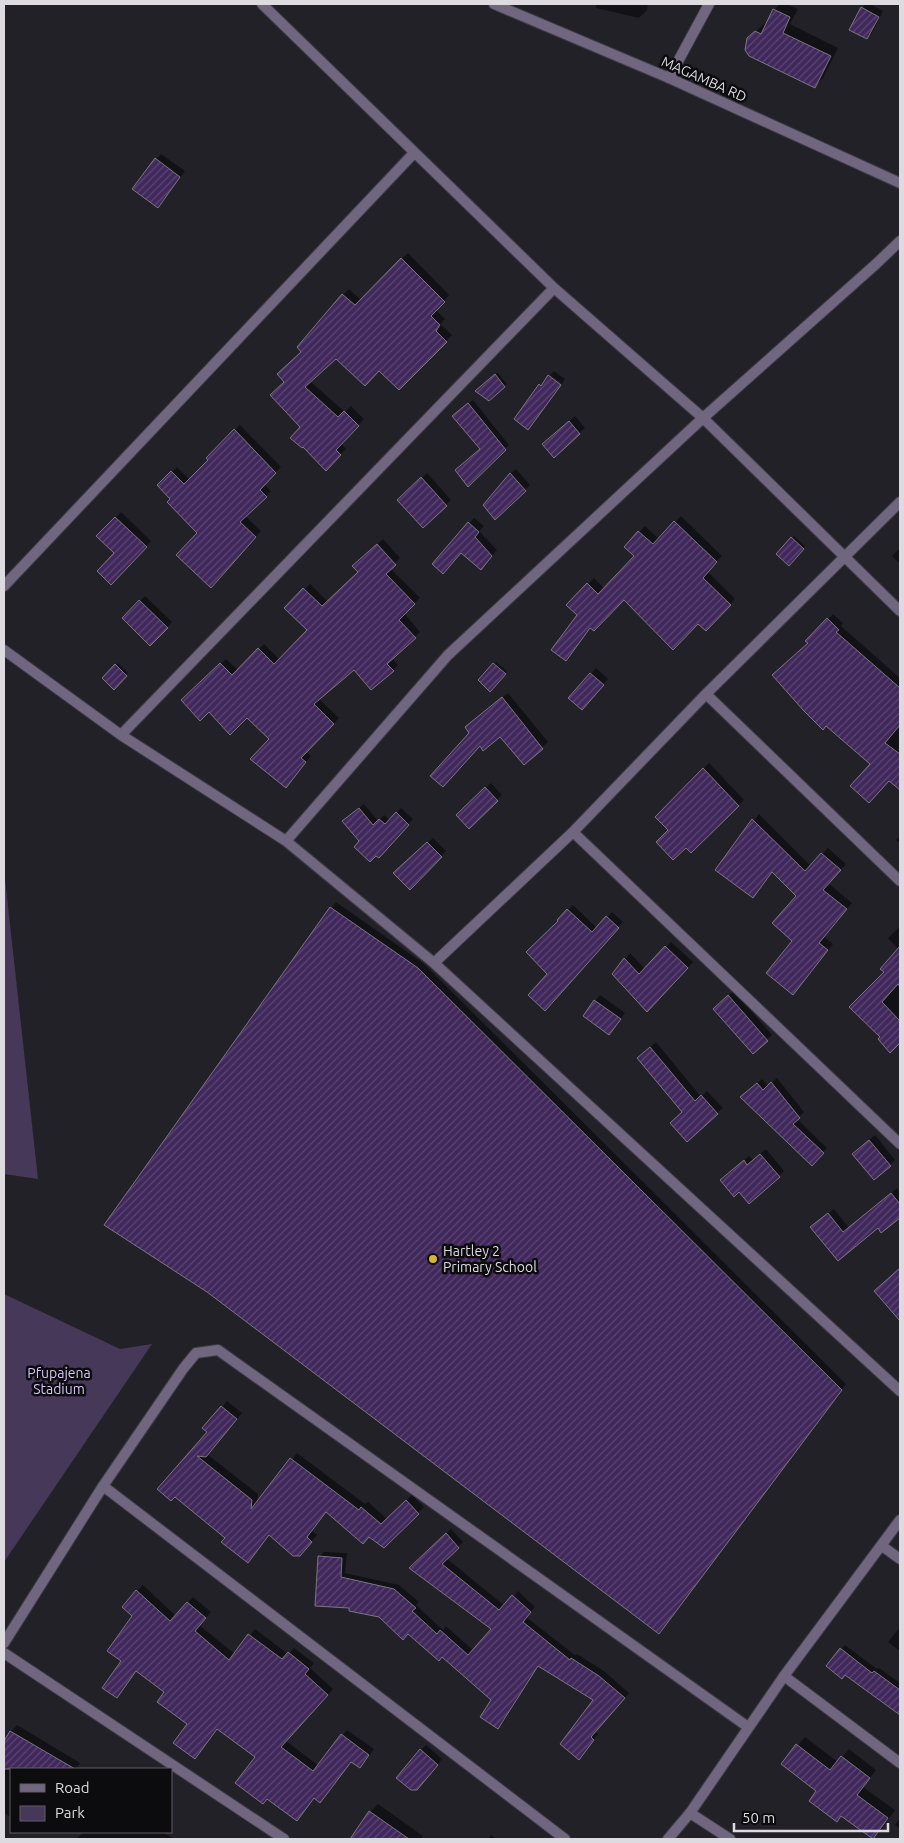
<svg xmlns="http://www.w3.org/2000/svg" width="904" height="1843" font-family="Ubuntu,sans-serif">
	<defs>
		<pattern id="building-hatch" width="6" height="6" patternUnits="userSpaceOnUse" patternTransform="scale(1.25)"><rect width="6" height="6" fill="#41285c"/><path d="M-1 1l2-2M0 6l6-6M5 7l2-2" fill="none" stroke="#5c4773"/></pattern>
	</defs>
	<rect width="100%" height="100%" fill="#232128"/>
	<path fill="#463858" d="M4,870l34,309 -34,-5z
		M4,1294l116,55 32,-5 -148,218z"/>
	<path fill="#0007" d="M596,4h52l-1,6 -8,8 -43,-10z
		M780,4h7l11,5 -8,15 48,24 -15,30 -8,8 -67,-47 16,-15 3,1 7,-15z
		M866,4h4l13,7 -11,22 -5,5 -16,-9 11,-21z
		M161,154l24,17 -27,35 -2,-47z
		M408,253l41,42 -13,15 9,9 -5,5 12,11 -53,53 -20,-18 -43,-13 -26,24 35,31 6,-6 13,13 -23,24 5,6 -20,20 -25,-42 -16,-45 17,-30 -4,-5 45,-52 6,-6 12,11z
		M554,371l11,8 -3,5 -12,-9z
		M498,373l9,11 -18,15 -12,-8z
		M473,400l36,45 -41,40 13,-36 -23,-37z
		M575,416l10,12 -31,28 -5,-17z
		M240,425l41,42 -17,17 7,7 -26,25 16,15 -45,50 -17,-48 -27,-34 -14,-14 19,-18 13,13 19,-20 -2,-2z
		M516,469l14,16 -34,34 14,-45z
		M427,473l24,27 -28,27 -25,-27z
		M121,512l30,29 -40,43 5,-31 -18,-17z
		M681,516l41,40 -15,15 28,28 -29,30 -8,-7 -74,-24 -46,17 -10,-10 26,-27 11,11 31,-33 -10,-9 19,-21 14,13z
		M474,518l10,8 -5,5 18,19 -11,13 -17,-40z
		M794,536l11,10 -16,18 -11,-10z
		M383,539l17,19 -10,10 30,30 -16,15 16,19 -28,26 6,7 -5,5 -39,-1 -36,29 21,20 -33,34 5,4 -25,30 -15,-47 -24,-22 -38,-7 -27,-10 44,-41 12,11 26,-26 16,16 29,-30 -23,-22 24,-24 18,18 32,-30 -1,-11z
		M900,548v16l-8,-8z
		M145,596l27,26 -22,23 -27,-27z
		M833,614l10,9 -2,3 59,52v110l-28,-24 -65,-123z
		M496,662l11,9 -17,19 -10,-10z
		M118,663l10,10 -14,15 -10,-10z
		M596,668l12,11 -21,24 -17,-6z
		M508,693l40,49 -24,21 -24,-28 -28,-13z
		M709,763l35,37 -53,51 -34,-34z
		M491,783l11,12 -33,32 -12,-12z
		M364,804l14,17 6,-6 6,5 11,-12 12,11 -30,33 -23,-11 -12,-24z
		M759,814l52,52 17,-18 18,16 -18,19 24,20 -28,34 9,7 -34,43 -6,-46 5,-45 -25,-25 -20,25 -36,-26z
		M900,835v8l-4,-3z
		M433,838l13,13 -36,37 -15,-15z
		M336,902l87,61 423,421 -187,249 -451,-342 -102,-66z
		M573,905l24,23 15,-16 11,10 -73,82 -1,-30 9,-54z
		M900,926v116l-10,9 -8,-15 -31,-29 34,-35 14,-22 -11,-12z
		M671,942l22,20 -46,49 -33,-37 16,-21 15,16z
		M734,991l38,44 -19,18 -39,-44z
		M600,995l25,18 -11,15 -30,-13z
		M656,1042l45,55 6,-6 16,17 -6,5 -33,-1 -40,-59z
		M777,1078l27,34 -7,7 30,29 -16,17 -65,-72 16,-14 6,7z
		M875,1135l20,25 -5,5 -31,-16z
		M766,1149l18,22 -5,5 -52,-1 22,-19 4,4z
		M897,1188l3,5v23l-18,15 -4,-4 -40,33 -21,-38 17,-13 15,19z
		M227,1401l15,12 -35,41 51,40 -1,11 40,-52 68,51 3,-2 19,17 25,-24 12,12 -40,40 -15,-11 -42,-25 -15,20 5,4 -12,14 -35,-15 -22,27 -21,-24 -52,-42 47,-88z
		M451,1529l12,13 -17,16 59,48 13,-15 17,16 -9,10 49,38 2,-1 27,17 25,22 -34,39 3,2 -19,24 16,-58 -56,-35 -36,58 -5,4 -6,-27 -50,-45 -33,-22 -6,5 -84,-81 5,-5 23,1 -2,20 54,12 20,17 -3,3 27,25 3,-4 28,25 19,-22 -82,-62z
		M143,1585l33,31 17,-19 18,15 -12,13 36,29 20,-25 33,25 6,-6 20,15 -4,5 23,21 -47,52 33,25 28,-36 27,19 -9,12 -6,6 -8,-6 -26,34 -107,-67 -23,29 -6,-34 -24,-32 -28,-20 -20,26 6,-36 11,-46 -11,-9z
		M900,1627v24l-12,-9z
		M845,1645l32,24 2,-1 21,15v32l-55,-41 -4,-25z
		M17,1725l63,38 -4,6h-65v49l-6,-5 -1,2v-71l7,-12z
		M805,1737l33,25 11,-13 27,21 -13,17 32,23 -14,20 -8,7 -55,-47 -36,-26z
		M426,1745l16,14 -20,24 -1,-33z
		M378,1804l45,32 -2,3h-70l19,-27z
		M900,1818v11l-5,-4z
		M83,1832h79l13,7h-98z
		M491,1835l6,4h-9z"/>
	<path fill="url(#building-hatch)" stroke="#7a777f" d="M861,7l18,10 -12,22 -18,-9z
		M773,9l17,8 -7,16 48,23 -16,32 -66,-32 -4,-6 2,-12 8,-7 6,3z
		M155,158l25,19 -22,31 -26,-19z
		M401,258l44,44 -14,14 9,9 -4,6 11,11 -48,48 -20,-19 -14,15 -29,-27 -31,28 33,30 6,-6 15,15 -23,24 5,5 -15,16 -23,-24 -1,1 -12,-10 10,-11 -30,-32 14,-13 -7,-8 24,-22 -4,-5 45,-53 13,11z
		M495,374l10,13 -16,14 -14,-10z
		M548,375l13,10 -33,45 -14,-11 25,-35 2,2z
		M468,403l38,47 -38,37 -13,-17 25,-21 -28,-33z
		M569,421l11,13 -26,24 -12,-14z
		M234,429l42,44 -16,17 7,7 -27,25 16,15 -45,51 -35,-33 21,-22 -30,-31 3,-3 -13,-14 14,-14 13,13 24,-24 -2,-2z
		M510,473l16,18 -31,29 -12,-15z
		M421,477l26,29 -24,22 -26,-28z
		M115,517l32,30 -36,38 -14,-14 17,-18 -18,-17z
		M674,521l43,41 -14,16 28,27 -25,26 -8,-7 -25,26 -49,-50 -30,31 -4,-3 -24,33 -15,-11 26,-35 -11,-10 21,-22 11,11 36,-38 -10,-9 14,-16 15,13z
		M468,522l11,10 -4,5 17,19 -11,14 -20,-17 -18,21 -11,-10z
		M791,537l13,12 -15,17 -13,-12z
		M377,544l19,21 -10,9 29,30 -16,16 17,18 -29,26 7,7 -23,19 -17,-20 -40,34 20,20 -33,34 5,4 -20,26 -36,-29 19,-20 -22,-21 -17,17 -21,-23 -9,9 -19,-21 39,-37 12,12 26,-27 16,16 33,-34 -23,-22 19,-20 19,18 36,-34 -6,-6z
		M139,600l29,28 -18,18 -28,-28z
		M827,618l12,12 -3,2 64,56v37l-15,18 15,11v36l-11,-9 -20,22 -19,-17 20,-22 -44,-38 -3,4 -19,-19 -32,-36 36,-32 -3,-2z
		M493,663l13,11 -16,18 -12,-12z
		M115,664l12,12 -13,14 -12,-12z
		M590,673l14,12 -22,25 -14,-12z
		M502,697l41,52 -19,16 -24,-28 -17,14 -3,-5 -37,41 -13,-11 39,-43 -4,-6z
		M703,768l36,38 -48,47 -5,-5 -13,12 -17,-18 12,-12 -13,-13z
		M485,787l13,14 -29,28 -13,-14z
		M359,808l14,17 6,-6 6,5 11,-12 13,13 -30,33 -3,-2 -6,6 -16,-15 5,-6 -17,-20z
		M752,819l53,52 16,-18 20,17 -18,20 24,19 -28,34 9,7 -35,45 -27,-22 26,-32 -20,-18 24,-27 -24,-24 -19,26 -38,-28z
		M427,842l15,15 -32,33 -17,-17z
		M330,907l88,61 424,422 -183,244 -452,-342 -103,-67z
		M567,909l25,23 14,-16 13,12 -74,83 -17,-16 19,-21 -21,-22 32,-31 -1,-1z
		M665,946l23,22 -41,44 -35,-38 12,-16 15,16z
		M900,946v41l-2,-3 -16,18 18,19v22l-10,10 -12,-14 2,-2 -31,-30 35,-35 -4,-3z
		M728,995l40,46 -15,13 -40,-45z
		M594,1000l27,19 -12,16 -26,-19z
		M650,1047l45,54 6,-6 17,19 -31,28 -17,-19 12,-11 -45,-54z
		M771,1082l29,36 -7,6 31,29 -12,13 -72,-69 17,-14 6,7z
		M869,1140l22,26 -17,14 -22,-26z
		M760,1154l20,23 -31,27 -10,-12 -5,5 -14,-17 24,-20 3,5z
		M891,1193l9,11v14l-19,15 -3,-5 -40,33 -28,-34 18,-14 15,19z
		M900,1268v53l-26,-30z
		M221,1406l16,13 -31,38 -9,-1 55,44 -1,9 39,-51 69,52 2,-3 20,17 25,-24 13,14 -35,34 -15,-11 -6,7 -37,-32 -19,25 5,5 -12,14h-7l-24,-21 -21,28 -27,-21 4,-4 -50,-41 -4,4 -14,-12 50,-57 -5,-4z
		M446,1533l13,15 -17,16 57,46 13,-15 19,17 -8,10 47,38 1,-2 28,18 26,22 -34,39 3,3 -15,20 -19,-16 33,-44 -55,-34 -40,63 -18,-12 11,-17 -49,-43 -3,4 -31,-27 -5,6 -24,-23 -30,-6v-3l-34,-2 3,-50 24,2 -1,19 53,12 22,19 -4,3 25,23 3,-4 28,25 23,-26 -82,-61z
		M136,1590l34,31 17,-19 19,16 -11,13 34,29 19,-26 34,25 6,-7 21,17 -4,5 23,21 -47,52 32,24 28,-37 28,21 -9,13 -9,-6 -31,41 -6,-5 -17,23 -30,-22 -4,5 -28,-21 20,-26 -38,-28 -22,30 -22,-16 14,-19 -30,-22 7,-10 -28,-21 -19,27 -15,-10 19,-27 -14,-10 25,-35 -10,-9z
		M840,1648l32,25 2,-2 26,19v25l-55,-40 -3,4 -16,-13z
		M10,1731l65,38h-71v-28z
		M796,1744l34,26 11,-14 29,22 -13,17 31,23 -15,21 -32,-23 -4,6 -28,-21 7,-10 -35,-27z
		M420,1749l18,16 -21,25h-6l-15,-12z
		M369,1811l40,28h-59z"/>
	<g fill="none" stroke-linecap="round" stroke-linejoin="round">
		<g stroke="#3d3b42" stroke-width="12">
			<path id="minor" d="M262,4l292,284 149,130 197,193
				M669,78l40,-74
				M4,586l410,-433
				M4,650l117,85 165,106 148,122 466,428
				M706,694l194,187
				M121,735l433,-447
				M573,832l327,312
				M286,841l162,-186 255,-237 173,-154 24,-23
				M434,963l139,-131 133,-138 194,-192
				M103,1486l462,353
				M4,1643l99,-157 80,-117 13,-16 22,-3 530,377
				M4,1653l280,186
				M784,1676l116,87
				M690,1813l40,26"/>
		</g>
		<g stroke="#3d3b42" stroke-width="12">
			<path id="tertiary" d="M494,4l175,74 231,105
				M882,1546l18,13
				M668,1839l22,-26 94,-137 116,-156"/>
		</g>
		<use href="#minor" stroke="#716680" stroke-width="10"/>
		<use href="#tertiary" stroke="#716680" stroke-width="10"/>
	</g>
	<circle fill="#d6b534" stroke="#0c0b0e" stroke-width="2" cx="433" cy="1259" r="5"/>
	<g text-anchor="middle" stroke-width="5" stroke-linejoin="round" paint-order="stroke">
		<g font-size="14" fill="#dddbe0" stroke="#0c0b0e">
			<text transform="translate(704 79) rotate(24)" y="5">MAGAMBA RD</text>
		</g>
		<g font-size="14" fill="#dddbe0" stroke="#0c0b0e" text-anchor="start">
			<text x="443" y="1256">Hartley 2<tspan x="443" dy="16">Primary School</tspan></text>
		</g>
		<g font-size="14" fill="#d8c3f6" stroke="#0c0b0e">
			<text x="59" y="1378">Pfupajena<tspan x="59" dy="16">Stadium</tspan></text>
		</g>
	</g>
	<rect width="904" height="1843" fill="none" stroke="#dddbe0" stroke-width="10"/>
	<rect x="10" y="1768" width="162" height="65" fill="#0c0b0e" stroke="#605e62"/>
	<rect x="20" y="1784" width="25" height="8" fill="#716680" stroke="#605e62"/>
	<text x="55" y="1793" font-size="15" fill="#dddbe0">Road</text>
	<rect x="20" y="1806" width="25" height="15" fill="#463858" stroke="#605e62"/>
	<text x="55" y="1818" font-size="15" fill="#dddbe0">Park</text>
	<path d="M734 1823v8h154v-8" fill="none" stroke="#dddbe0" stroke-width="2.5"/>
	<text x="742" y="1823" font-size="15" fill="#dddbe0" stroke="#0c0b0e" stroke-width="4" paint-order="stroke">50 m</text>
</svg>
